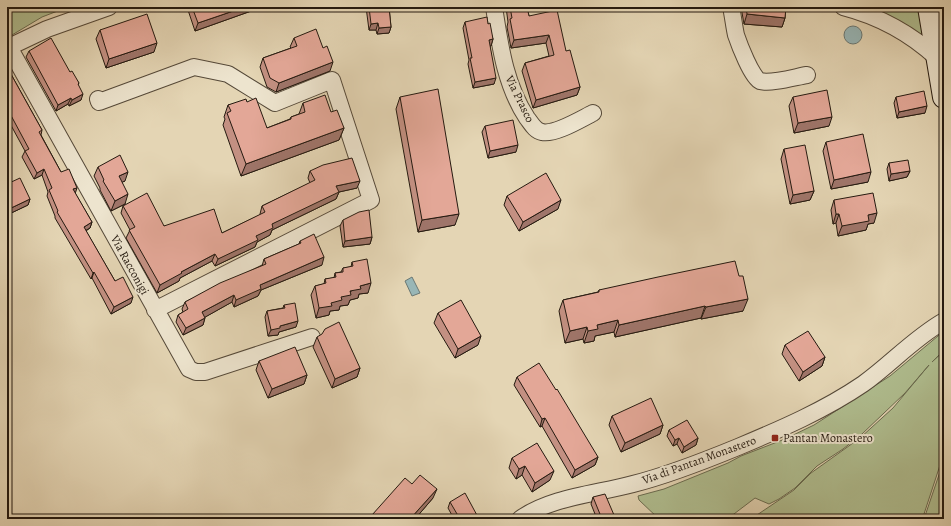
<svg xmlns="http://www.w3.org/2000/svg" width="951" height="526" font-family="Alegreya,serif">
  <style>
    .green { fill: #b0be90; stroke: #6a6c50 }
    .water { fill: #98b6b6; stroke: #6a7874 }
    .lines { fill: none; stroke-linecap: round; stroke-linejoin: round }
    .street-casing { stroke: #554939; stroke-width: 18 }
    .secondary-casing { stroke: #251a10; stroke-width: 24 }
    .street { stroke: #ede4ce; stroke-width: 16 }
    .secondary { stroke: #ede4ce; stroke-width: 22 }
    .wall { fill: #c39082; stroke: #251a10 }
    .shaded-wall { fill: #9f756a; stroke: #251a10 }
    .building { fill: #e3a797; stroke: #251a10 }
    .poi-dot { fill: #8f2418; stroke: #ede4ce; stroke-width: 1.5 }
    .labels { text-anchor: middle; stroke-width: 4; stroke-linejoin: round; paint-order: stroke }
    .street-label { font-size: 12px; fill: #251a10; stroke: #ede4ce }
    .poi-label { font-size: 12px; fill: #251a10; stroke: #ede4ce; text-anchor: start }
  </style>
  <rect width="100%" height="100%" fill="#e4d5b4"/>
  <filter id="stains"><feTurbulence type="fractalNoise" baseFrequency=".005" numOctaves="4"/><feColorMatrix values="0 0 0 0 .2 0 0 0 0 .09 0 0 0 0 .02 0 0 0 .5 -.17"/></filter>
  <radialGradient id="worn" r=".72"><stop offset=".6" stop-color="#630" stop-opacity="0"/><stop offset="1" stop-color="#630" stop-opacity=".3"/></radialGradient>
  <path class="green" d="M7,7H68L42,17L7,38Z
    M862,7H923L927,33L918,36Z
    M944,331V350L932,362L944,351V453L923,517L930,519H751L794,490L811,473L860,438L893,408L929,365L905,393L862,434L843,449L817,466L795,488L779,499L769,504L755,498L730,517V519H659L639,500L638,496L664,489L728,463L741,456L785,439L814,425L890,376Z
    M944,460V519L925,516Z"/>
  <path class="water" d="M844 35a9 9 0 1 1 18 0a9 9 0 1 1-18 0Z
    M412,277L420,293L412,296L405,281Z"/>
  <g class="lines">
    <g class="street-casing">
      <path id="street" d="M494,7C500,45 505,85 527,118C531,123 535,131 542,132C555,135 581,119 593,113
        M731,7C733,16 734,26 736,35C739,44 752,78 760,81C771,84 795,77 807,75
        M843,7C878,16 910,33 937,58
        M9,47L189,369L196,372H205L312,337
        M7,48L47,29L109,7
        M98,99L99,102L194,67L228,74L275,103L332,80L371,200L155,310
        M520,519C551,497 596,494 633,484C669,475 704,461 738,447C781,429 825,410 863,384C891,364 914,338 944,321"/>
    </g>
    <g class="secondary-casing">
      <path id="secondary" d="M929,7L944,97"/>
    </g>
    <use href="#street" class="street"/>
    <use href="#secondary" class="secondary"/>
  </g>
  <path class="wall" d="M187,7H260L254,9V10L195,31Z
    M366,7H389L391,27L389,33L377,34L376,30H369Z
    M506,7H527L529,16L566,51L580,87L577,95L533,108L522,71L525,63L549,56L546,43L511,48L507,27L508,22Z
    M741,7H786L785,18L782,27L744,24Z
    M465,22L488,24L493,39L491,46H490L494,84L473,88L468,64L469,60L463,28Z
    M100,30L154,52L106,68L96,39Z
    M294,38L330,71L276,92L267,87L260,67L263,58L291,48L290,47Z
    M29,51L70,72L79,83L78,85L81,100L69,106L68,104L56,111L26,57Z
    M7,67L42,130L41,135L61,172L75,193L92,222L90,228L86,231L115,281L131,303L111,314L92,278L91,279L55,218V216L47,196L48,192L42,175L34,179L22,157L25,151L7,118Z
    M400,97L455,225L418,232L396,109Z
    M793,97L829,126L794,133L789,106Z
    M896,97L925,113L897,118L894,103Z
    M247,102L267,128L290,119L291,117L299,114L303,103L331,112L344,128L339,140L241,176L223,125L225,119L224,117L228,105Z
    M485,126L516,152L488,158L482,132Z
    M826,142L868,182L831,189L823,151Z
    M784,149L814,191L810,200L790,204L781,159Z
    M889,163L910,171L907,177L889,181L887,169Z
    M98,167L125,181L122,182L125,204L111,211L100,190V188L94,176Z
    M310,171L357,188L339,192L336,199L272,230L270,235L257,242L255,247L215,266L212,261L180,278L179,281L157,293L126,238L130,230L121,213L123,206L164,226L222,233L260,215V214L262,206L310,183L308,178Z
    M7,184L30,199L28,205L7,215Z
    M507,196L558,209L519,231L504,205Z
    M834,200L874,223L868,224L866,230L838,236L836,223L833,224L831,210Z
    M343,220L372,237L370,244L343,247L340,226Z
    M300,241L322,265L261,290L258,296L234,307L232,302L205,317L203,325L183,335L176,322L178,315L183,312L182,309L185,302L262,266L264,259L299,244Z
    M352,262L368,293L359,294L358,298L350,300L348,305L340,306L339,310L330,311L329,315L316,318L311,295L315,286L324,284L325,279L334,278L335,273L341,272L343,268L351,267Z
    M599,290L743,311L701,319V318L615,337L614,332L595,336L594,341L584,343L583,339L565,343L559,311L563,300L598,292Z
    M284,305L296,327L279,332L278,335L268,336L265,317L267,311L283,308Z
    M438,313L478,345L455,358L434,323Z
    M317,337L360,368L357,377L332,388L313,347Z
    M785,345L825,357L822,366L799,381L782,354Z
    M259,361L307,375L304,384L268,398L256,370Z
    M517,377L598,457L595,465L572,478L542,426L540,427L514,385Z
    M612,416L663,425L660,434L621,452L609,425Z
    M669,430L698,438L696,445L682,453L677,444L673,446L667,436Z
    M512,458L550,480L532,492L522,475L516,479L509,468Z
    M412,484L433,498L415,519H370L372,515Z
    M593,497L613,519H597L591,504Z
    M450,502L479,519H454L448,508Z"/>
  <path class="shaded-wall" d="M245,7H260L254,9V10L195,31L198,23Z
    M747,14L785,18L782,27L744,24Z
    M378,23L376,30H369L371,24Z
    M391,27L389,33L377,34L379,28Z
    M549,35L546,43L511,48L514,40Z
    M493,39L491,46H486L489,40Z
    M157,43L154,52L106,68L109,59Z
    M333,62L330,71L276,92L279,83Z
    M496,78L494,84L473,88L475,82Z
    M580,87L577,95L533,108L536,100Z
    M83,94L81,100L69,106L72,100Z
    M71,98L68,104L56,111L58,105Z
    M927,106L925,113L897,118L899,112Z
    M832,117L829,126L794,133L798,123Z
    M344,128L339,140L241,176L246,164Z
    M518,145L516,152L488,158L490,151Z
    M10,159L8,166H7V161Z
    M44,169L42,175L34,179L37,173Z
    M910,171L907,177L889,181L891,174Z
    M128,172L125,181L116,185L119,176Z
    M871,172L868,182L831,189L834,180Z
    M360,181L357,188L339,192L336,199L272,230L270,235L257,242L255,247L215,266L218,259L256,236L272,224L336,186Z
    M77,188L75,194L73,189Z
    M814,191L810,200L790,204L793,195Z
    M128,194L125,204L111,211L115,201Z
    M30,199L28,205L7,215L9,209Z
    M561,200L558,209L519,231L523,222Z
    M877,213L874,223L868,224L866,230L838,236L842,226L868,215Z
    M459,214L455,225L418,232L422,220Z
    M836,214H839L836,223L833,224Z
    M92,222L90,228L81,233L84,227Z
    M372,237L370,244L343,247L345,241Z
    M215,254L212,261L180,278L179,281L157,293L160,285L181,272Z
    M324,257L322,265L261,290L258,296L234,307L236,300L260,285Z
    M94,272L92,278L91,279L93,273Z
    M371,283L368,293L359,294L358,298L350,300L348,305L340,306L339,310L330,311L329,315L316,318L319,308L341,297L360,286Z
    M234,295L232,302L200,320L202,312Z
    M133,297L131,303L111,314L114,307Z
    M748,299L743,311L701,319L706,307Z
    M705,306L701,318L615,337L619,325Z
    M205,318L203,325L183,335L186,328Z
    M618,320L614,332L595,336L594,341L584,343L588,331L597,325Z
    M298,321L296,327L279,332L278,335L268,336L271,330L280,326Z
    M587,327L583,339L565,343L570,331Z
    M481,336L478,345L455,358L458,349Z
    M825,357L822,366L799,381L803,372Z
    M360,368L357,377L332,388L335,379Z
    M307,375L304,384L268,398L272,389Z
    M545,418L542,426L540,427L542,419Z
    M663,425L660,434L621,452L625,443Z
    M679,438L677,444L673,446L675,440Z
    M698,438L696,445L682,453L684,447Z
    M598,457L595,465L572,478L575,470Z
    M525,466L522,475L516,479L519,469Z
    M554,471L550,480L532,492L535,483Z
    M437,489L433,498L415,519H410Z
    M614,515L613,519H604Z"/>
  <path class="building" d="M192,7H245L198,23Z
    M369,7H389L391,27L379,28L378,23L371,24Z
    M510,7H527L529,16L557,10L566,51L570,50L580,87L536,100L525,63L554,55L549,35L514,40L510,19L512,18Z
    M746,7H786L785,18L747,14Z
    M147,14L157,43L109,59L100,30Z
    M487,17L488,24L490,23L493,39L489,40L496,78L475,82L470,58H472L465,22Z
    M316,29L323,48L327,46L333,62L279,83L270,78L263,58L297,46L294,38Z
    M51,38L70,72L72,71L79,83L78,84L83,94L72,100L71,98L58,105L29,51Z
    M7,67L42,130L39,132L61,172L69,169L77,188L73,189L92,222L84,227L115,281L123,277L133,297L114,307L94,272L93,273L57,212L58,211L49,190L52,188L44,169L37,173L25,151L29,149L7,108Z
    M438,89L459,214L422,220L400,97Z
    M827,90L832,117L798,123L793,97Z
    M924,91L927,106L899,112L896,97Z
    M325,95L331,112L337,110L344,128L246,164L227,113L231,111L228,105L246,99L247,102L256,98L267,128L291,119V117L305,112L303,103Z
    M513,120L518,145L490,151L485,126Z
    M863,134L871,172L834,180L826,142Z
    M805,145L814,191L793,195L784,149Z
    M7,153L10,159L7,161Z
    M120,155L128,172L119,176L128,194L115,201L103,181L104,180L98,167Z
    M352,158L360,181L336,186L339,192L272,224L273,228L256,236L258,240L218,259L215,254L181,272L182,273L160,285L129,230L135,227L123,206L147,193L164,226L214,209L222,233L265,212L262,206L315,180L310,171L323,165Z
    M908,160L910,171L891,174L889,163Z
    M546,173L561,200L523,222L507,196Z
    M20,178L30,199L9,209L7,205V184Z
    M873,193L877,213L868,215L869,221L842,226L839,214H836L834,200Z
    M369,210L372,237L345,241L343,220L359,212Z
    M314,234L324,257L260,285L261,289L236,300L234,295L202,312L205,318L186,328L178,315L188,309L185,302L220,283L266,264L264,259L301,243L300,241Z
    M367,259L371,283L360,286L361,289L350,291L351,295L341,297L342,300L331,303L332,306L319,308L315,286L326,283L325,279L336,277L335,273L343,272V268L353,266L352,262Z
    M735,261L739,276H743L748,299L706,307L705,306L619,325L618,320L597,325L598,329L588,331L587,327L570,331L563,300L599,292V290L658,277Z
    M461,300L481,336L458,349L438,313Z
    M295,303L298,321L280,326V328L271,330L267,311L285,308L284,305Z
    M339,322L360,368L335,379L317,337L322,334L325,329Z
    M808,331L825,357L803,372L785,345Z
    M295,347L307,375L272,389L259,361Z
    M539,363L556,390L557,389L598,457L575,470L545,418L542,419L517,377Z
    M651,398L663,425L625,443L612,416Z
    M687,420L698,438L684,447L679,438L675,440L669,430Z
    M537,443L554,471L535,483L525,466L519,469L512,458Z
    M420,475L437,489L410,519H376L372,515L405,478L412,484Z
    M465,493L479,519H460L450,502Z
    M605,494L614,515L604,519H602L593,497Z"/>
  <rect class="poi-dot" x="771" y="434" width="8" height="8" rx="2"/>
  <g class="labels">
    <g class="street-label">
      <text transform="translate(520 99) rotate(64)" y="4">Via Prasco</text>
      <text transform="translate(130 265) rotate(61)" y="4">Via Racconigi</text>
      <text transform="translate(699 460) rotate(-20)" y="4">Via di Pantan Monastero</text>
    </g>
    <g class="poi-label">
      <text x="783" y="442">Pantan Monastero</text>
    </g>
  </g>
  <rect width="951" height="526" fill="none" stroke="#e4d5b4" stroke-width="24"/>
  <rect x="8" y="8" width="935" height="510" fill="none" stroke="#251a10" stroke-width="2"/>
  <rect x="12" y="12" width="927" height="502" fill="none" stroke="#251a10"/>
  <rect width="100%" height="100%" filter="url(#stains)"/>
  <rect width="100%" height="100%" fill="url(#worn)"/>
</svg>
